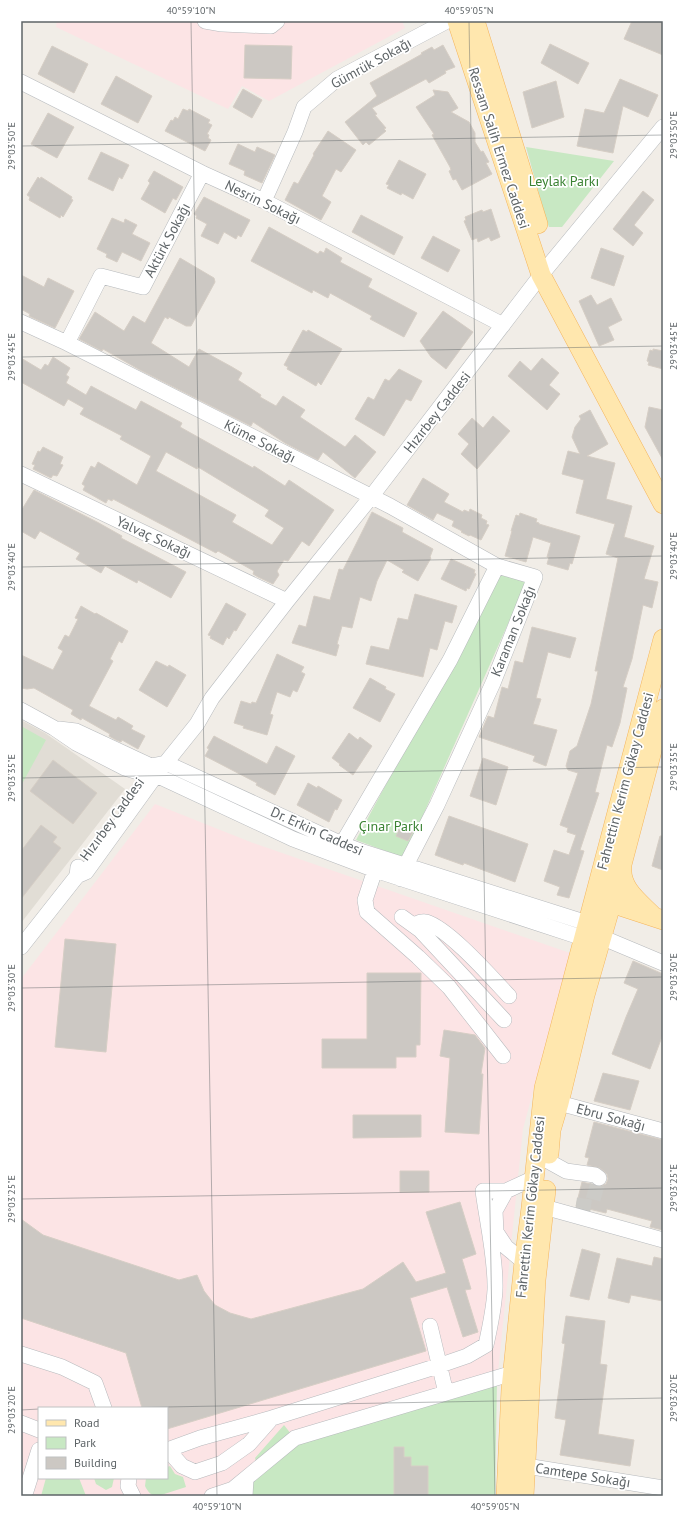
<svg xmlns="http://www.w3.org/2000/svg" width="684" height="1517" font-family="'PT Sans',sans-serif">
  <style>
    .education { fill: #e1ddd5 }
    .medical { fill: #fce4e5; fill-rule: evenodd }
    .green { fill: #c8e8c3 }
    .building { fill: #ccc8c3; stroke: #d6cec5; fill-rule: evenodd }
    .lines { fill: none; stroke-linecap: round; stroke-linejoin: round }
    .minor-tunnel { stroke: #cccbc7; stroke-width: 15; stroke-dasharray: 15 8; stroke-linecap: butt }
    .minor-casing { stroke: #b7babd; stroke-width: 16 }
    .major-casing { stroke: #f5b55c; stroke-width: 20 }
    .minor { stroke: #fff; stroke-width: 15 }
    .major { stroke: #ffe7ae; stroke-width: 19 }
    .ticks { fill: none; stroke: #5e6467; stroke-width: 1; stroke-opacity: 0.45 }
    .labels { text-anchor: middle; stroke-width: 3.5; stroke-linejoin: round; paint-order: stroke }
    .street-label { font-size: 14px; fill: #5e6467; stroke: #fff }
    .park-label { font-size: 14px; fill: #3a8232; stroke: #fff }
    .neatline { fill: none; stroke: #5e6467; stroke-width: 1.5 }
    .ticks-label { font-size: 10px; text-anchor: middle; fill: #5e6467 }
  </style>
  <rect width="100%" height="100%" fill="#f1ede7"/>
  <path class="education" d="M21,720L45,733L125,789L21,923Z"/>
  <path class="medical" d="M57,21H402L405,28L269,101L242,86L228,109L56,27Z
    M155,804L253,843L570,953L523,1129L497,1382L232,1496H21V979ZM39,1408H167V1478H39Z"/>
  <path class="green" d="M526,147L614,161L562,227H549L546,219Z
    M499,575L527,581L404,858L356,840Z
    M21,726L46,740L22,784H21Z
    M497,1382L495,1496H232L295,1443Z
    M284,1425L291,1434L257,1464L255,1458Z
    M170,1466L175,1474L183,1477L186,1487L158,1496C151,1496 148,1492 145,1486L146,1478H167V1467Z
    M46,1478H79L86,1496H41Z
    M94,1478H114L112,1487L106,1490L96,1484Z"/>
  <path class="building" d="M632,21H663V55L624,39Z
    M550,44L589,63L578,84L541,63Z
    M245,45L292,46L291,79L244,78Z
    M443,45L455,67L445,71L446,73L429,83L426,79L372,108L377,114L375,115L386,128L384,129L386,131L369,145L366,142L363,145L345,122L377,96L370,83L422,54L421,53L432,47L434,50Z
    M52,46L88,64L74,93L38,74Z
    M116,76L152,96L138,123L101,104Z
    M620,79L658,95L648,117L623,106L613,153L577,146L585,109L604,113Z
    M556,81L564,117L532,128L523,92Z
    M243,89L262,100L252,118L233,107Z
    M433,90L448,92L458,108L451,112L469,122L475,133V142L481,152L483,151L489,162L486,163L492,174L462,190L456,179L453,180L449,171L451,170L450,167L432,135L434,134L416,107L435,95Z
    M183,109L188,111L189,109L210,120L208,123L212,125L207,134L209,135L208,138L211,140L205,151L165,131L171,120L173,121L175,117L178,119Z
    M48,113L74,127L57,158L31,144Z
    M328,131L356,150L341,172L336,169L322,196L331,202L321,220L285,200L294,182L298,184L314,155L313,154Z
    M238,144L255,152L257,147L275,155L262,183L244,175L245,171L229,164Z
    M101,152L129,165L122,179L119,177L113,191L88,179Z
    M399,160L426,174L413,199L402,193L401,195L387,188L389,185L386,184Z
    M154,171L183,187L176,200L173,198L165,213L141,199L150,183L148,181Z
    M38,177L40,179L41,177L72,197L71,199L73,200L63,217L61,215L60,218L29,200L30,197L27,195Z
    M643,191L654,200L634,225L643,233L633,246L613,229Z
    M204,197L250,220L241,237L238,235L236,239L224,232L218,244L201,236L207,224L196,218L197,216L194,214Z
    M491,209L500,237L491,241L489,237L478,242L477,238L472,240L464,221L466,220L465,217L482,210L483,212Z
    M361,215L403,237L394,255L352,232Z
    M112,218L124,223L125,219L137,225L132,234L150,243L141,261L122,252L117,262L106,257L107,254L97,249Z
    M269,227L318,254L320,251L324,253L326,248L342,258L340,262L372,279L368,287L417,313L404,337L370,319L372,316L330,293L328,298L313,290L312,293L251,261Z
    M433,236L460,250L448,272L421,258Z
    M601,248L624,256L614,286L591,278Z
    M180,258L214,278L215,282L191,326H186L169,317L168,319L165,317L151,343L189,367L199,349L232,367L242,373L238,380L261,395L260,397L276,406L283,396L305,410L300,417L345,447L355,435L376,452L355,478L323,452L318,460L285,443L253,422L251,426L140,370L103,349L102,351L79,339L95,312L124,331L133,316L145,323Z
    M21,275L44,287L48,278L74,291L55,328L29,316L30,314L21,309Z
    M591,295L597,305L611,298L622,320L608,327L614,340L599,346L579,301Z
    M443,311L473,332L446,369L431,357L420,341Z
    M303,330L307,332L308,330L342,349L321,385L318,382L316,386L287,369L288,367L284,365Z
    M653,349L663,351V369L648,365L649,362L647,361L650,350L653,351Z
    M53,357L70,368L66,375L69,377L66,383L86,395L91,386L136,410L141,401L182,423L180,427L253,468L254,466L285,486L289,480L334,510L309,546L302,541L288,561L284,560L277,571L279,575L273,584L258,577L253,574L254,571L218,551L216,553L113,499L112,501L108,499L106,503L83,490L85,486L82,484L91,466L95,468L98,462L137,485L151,456L120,439L122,436L80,414L84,408L68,399L64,406L21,382V358L41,370L45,364L48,366ZM166,452L197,469L198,467L269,510L265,516L284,528L272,545L232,522L236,515L156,471Z
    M542,358L559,373L549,385L560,394L547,410L508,376L520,361L531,371Z
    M399,369L422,381L411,401L406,399L384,436L355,419L368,397L374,400L385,379L389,381Z
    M649,407L663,410V460L645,427Z
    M590,410L608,444L587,456L615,463L606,499L632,506L624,537L654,546L644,579L658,582L652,608L643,605L632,659L623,687L627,688L620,723L612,747L607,745L595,792L599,793L580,850L584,851L569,898L557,895L560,887L544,881L554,850L569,855L576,835L567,832L568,828L560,825L578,773L568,770L566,766L570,751L577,746L591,704L598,671H595L618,558L606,554L615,524L576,513L584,480L562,474L568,451L580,454L572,437L575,427L581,419L579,416Z
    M493,416L510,431L477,469L461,454L469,444L458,434L472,418L483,428Z
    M43,447L63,457L60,464L63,465L57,476L53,475L51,478L33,469L35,465L32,464L38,451L40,452Z
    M423,478L449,494L444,502L463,512L464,510L469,512L470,509L482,515L481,518L487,521L486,524L489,525L481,540L470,535L469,536L461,532L462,531L452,526L454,521L437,513L433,520L407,505Z
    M34,490L97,522L122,536L121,538L186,572L171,598L138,580L137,583L105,566L101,573L76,559L80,553L40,531L35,539L21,531V511Z
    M372,512L403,528L402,532L433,549L430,557L431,558L418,581L402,572L404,570L387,560L377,581L371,601L360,597L352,628L342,626L337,644L339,645L336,656L292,643L299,625L306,627L314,596L330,600L339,569L343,570Z
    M520,513L537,519L536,522L539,523V524L580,536L572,564L570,563L568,570L547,564L549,557H547L551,543L533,537L526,562L505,556L512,531H511L516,515L519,516Z
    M451,559L475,570L474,573L476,574L469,589L467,588L466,591L441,579Z
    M415,594L457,606L452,623L445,621L437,650L430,648L423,677L366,664L371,646L389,650L398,618L408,620Z
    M226,603L246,614L236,631L234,630L229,639L227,637L223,645L210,638L211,636L208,635Z
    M81,606L95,614L96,613L128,631L122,643L119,641L110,659L113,661L89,706L116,720L118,717L133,726L131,729L145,736L138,749L122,740L121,742L116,740L109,736L110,734L82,718L81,720L71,714L73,710L34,688L27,689L21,688V655L53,670L63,651L58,648L65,635L69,637L78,619L75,618Z
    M532,627L576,638L570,658L548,652L536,698L541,699L533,724L557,730L546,766L533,761L535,756L479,737L488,716L494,718L502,687L508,689L515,661L523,663Z
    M277,654L304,667L301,672L305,674L297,692L293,690L290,697L277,692L270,714L273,715L267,735L243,728L244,726L234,723L241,701L251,704L252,702L256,703Z
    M156,661L168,667L169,665L186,675L167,707L139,690Z
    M370,678L386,687L385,689L395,694L380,722L353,708Z
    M349,733L358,740L360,737L372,746L353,775L339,765L340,764L332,758Z
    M214,736L267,764L276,746L295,756L275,795L256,785L257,783L205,756L209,749L207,748Z
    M483,758L508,767L496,805L470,796Z
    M53,760L97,793L73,824L30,791Z
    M308,783L317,788L318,786L342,800L337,810L335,809L329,822L297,805Z
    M449,816L528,844L515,882L464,863L463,865L435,855Z
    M402,823L415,828L408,841L396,836Z
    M41,825L57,837L53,842L61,848L21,899V851Z
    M660,836H663V870L652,866Z
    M65,939L116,944L106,1052L55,1047Z
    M633,961L663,974V1034L650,1069L612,1054L626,1017L638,989L624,983Z
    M367,973H421L420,1045H416V1057H396V1068H322V1039H367Z
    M444,1030L475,1035L485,1048L481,1074H483L479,1134L445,1132L450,1058L440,1056Z
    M603,1073L639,1081L630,1110L594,1101Z
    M353,1115H421V1137L353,1138Z
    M594,1122L663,1140V1230L650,1227L652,1221L607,1209L606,1213L576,1206L582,1182L591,1184L598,1187L606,1184L608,1179L607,1174L600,1168L587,1165L589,1158L585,1157Z
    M400,1171H429V1192H400Z
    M460,1202L476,1254L462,1259L471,1289L465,1290L478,1332L463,1337L447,1287L410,1298L426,1351L167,1429V1408H142L126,1353L21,1318V1219L43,1235L179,1280L197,1275L204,1291L215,1305L230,1313L251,1319L363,1289L403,1262L416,1282L446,1273L426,1212Z
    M582,1249L600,1254L589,1300L570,1296Z
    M654,1257L663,1259V1301L631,1295L629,1303L608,1298L617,1258L652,1266Z
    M566,1316L605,1321L600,1364L607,1365L598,1434L634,1440L630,1466L560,1455L566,1420L555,1418L565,1344L562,1343Z
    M394,1447H404V1457H411V1466H428V1496H394Z"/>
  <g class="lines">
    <path class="minor-tunnel" d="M576,1205L591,1207L599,1178"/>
    <g class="minor-casing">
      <path id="minor" d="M205,21L222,24L271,26L277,21
        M21,82L202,173L264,201L503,325
        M264,201L295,132L304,107L337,79L447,21
        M21,322L67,343L390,506L497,566L535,577L493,683L437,805L406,865L401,879
        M67,343L101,276L143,287L202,173
        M21,474L287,601
        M21,710L54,728L76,743L125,768L145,774L156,775L293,839L375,870L583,938
        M59,729L76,731L151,766L166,763L342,844L363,852L587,923L595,925L597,928
        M342,844L450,660L497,566
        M378,861L365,900L367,912L418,957L449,987L503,1056
        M77,876L86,872L156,775L197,724L212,698L287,601L371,497L541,275L663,127
        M402,917L420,930L504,1020
        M414,925C418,923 421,921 426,922C449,929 491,977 509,996
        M601,937L663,963
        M21,947L77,876L78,867
        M559,1103L663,1131
        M548,1161L566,1171L595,1175L599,1178
        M544,1207L663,1240
        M524,1262L506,1247L496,1232L495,1211L506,1191L534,1178
        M430,1326L446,1393
        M21,1354L62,1367L95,1383L104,1408
        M21,1423L39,1430
        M167,1450L200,1438L272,1418L438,1366L467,1356L486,1345C490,1327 494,1308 495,1290C496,1260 487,1221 483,1191H506
        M168,1450L182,1466L195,1472L222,1463L249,1444L272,1418
        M526,1466L663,1488
        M129,1478L128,1486L133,1496
        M21,1491H26L39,1450
        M212,1496L233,1489L295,1438L513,1373
        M245,1496L246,1479"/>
    </g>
    <g class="major-casing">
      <path id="major" d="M457,21L541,275L663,504
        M475,21L538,224
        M622,867C620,888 638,901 652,915
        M602,910L611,903L663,920
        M549,1154L551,1130L559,1103L585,995L615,891L663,709
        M506,1496L511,1389L524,1262L531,1208L544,1088L663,639
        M524,1496L536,1280L546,1190"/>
    </g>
    <use href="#minor" class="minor"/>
    <use href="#major" class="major"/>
  </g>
  <path class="ticks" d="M191,21L217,1496M469,21L495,1496M21,146L663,135M21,357L663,346M21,567L663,556M21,778L663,767M21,988L663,977M21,1199L663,1188M109,1408L663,1398M21,1410L39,1409"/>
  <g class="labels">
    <g class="street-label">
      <text transform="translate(371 63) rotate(-29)" y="5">Gümrük Sokağı</text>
      <text transform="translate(499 148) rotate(72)" y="5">Ressam Salih Ermez Caddesi</text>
      <text transform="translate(263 202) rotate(26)" y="5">Nesrin Sokağı</text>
      <text transform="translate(167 240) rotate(-62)" y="5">Aktürk Sokağı</text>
      <text transform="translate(437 412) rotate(-52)" y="5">Hızırbey Caddesi</text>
      <text transform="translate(260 441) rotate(27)" y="5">Küme Sokağı</text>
      <text transform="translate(154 537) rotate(25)" y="5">Yalvaç Sokağı</text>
      <text transform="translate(513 631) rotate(-68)" y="5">Karaman Sokağı</text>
      <text transform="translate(625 781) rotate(-75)" y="5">Fahrettin Kerim Gökay Caddesi</text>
      <text transform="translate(112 819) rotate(-54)" y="5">Hızırbey Caddesi</text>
      <text transform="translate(317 831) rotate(24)" y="5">Dr. Erkin Caddesi</text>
      <text transform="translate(611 1117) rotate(15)" y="5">Ebru Sokağı</text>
      <text transform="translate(530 1207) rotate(-84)" y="5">Fahrettin Kerim Gökay Caddesi</text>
      <text transform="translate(583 1475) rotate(9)" y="5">Camtepe Sokağı</text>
    </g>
    <g class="park-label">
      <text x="564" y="186">Leylak Parkı</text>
      <text x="391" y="831">Çınar Parkı</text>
    </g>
  </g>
  <rect width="684" height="1517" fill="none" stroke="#ffffff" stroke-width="44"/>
  <rect x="38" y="1407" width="130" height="72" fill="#ffffff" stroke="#bfc1c2"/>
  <rect x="46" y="1420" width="20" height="6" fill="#ffe7ae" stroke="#bfc1c2"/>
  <text x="74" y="1427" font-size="12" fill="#5e6467">Road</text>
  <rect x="46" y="1437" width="20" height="12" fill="#c8e8c3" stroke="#bfc1c2"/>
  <text x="74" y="1447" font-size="12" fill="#5e6467">Park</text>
  <rect x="46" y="1457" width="20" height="12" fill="#ccc8c3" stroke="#bfc1c2"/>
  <text x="74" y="1467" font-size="12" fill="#5e6467">Building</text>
  <rect x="22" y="22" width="640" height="1473" class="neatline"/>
  <g class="ticks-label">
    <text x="191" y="14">40°59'10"N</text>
    <text x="469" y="14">40°59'05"N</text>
    <text transform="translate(673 135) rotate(-90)" y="4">29°03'50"E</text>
    <text transform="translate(11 146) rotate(-90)" y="4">29°03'50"E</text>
    <text transform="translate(673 346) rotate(-90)" y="4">29°03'45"E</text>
    <text transform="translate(11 357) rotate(-90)" y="4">29°03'45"E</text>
    <text transform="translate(673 556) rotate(-90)" y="4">29°03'40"E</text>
    <text transform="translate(11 567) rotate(-90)" y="4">29°03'40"E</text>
    <text transform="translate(673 767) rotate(-90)" y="4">29°03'35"E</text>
    <text transform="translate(11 778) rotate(-90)" y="4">29°03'35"E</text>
    <text transform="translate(673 977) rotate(-90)" y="4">29°03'30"E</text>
    <text transform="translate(11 988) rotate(-90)" y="4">29°03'30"E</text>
    <text transform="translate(673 1188) rotate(-90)" y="4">29°03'25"E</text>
    <text transform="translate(11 1199) rotate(-90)" y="4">29°03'25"E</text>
    <text transform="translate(673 1398) rotate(-90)" y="4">29°03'20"E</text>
    <text transform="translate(11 1410) rotate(-90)" y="4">29°03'20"E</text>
    <text x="217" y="1510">40°59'10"N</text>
    <text x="495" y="1510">40°59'05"N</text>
  </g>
</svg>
